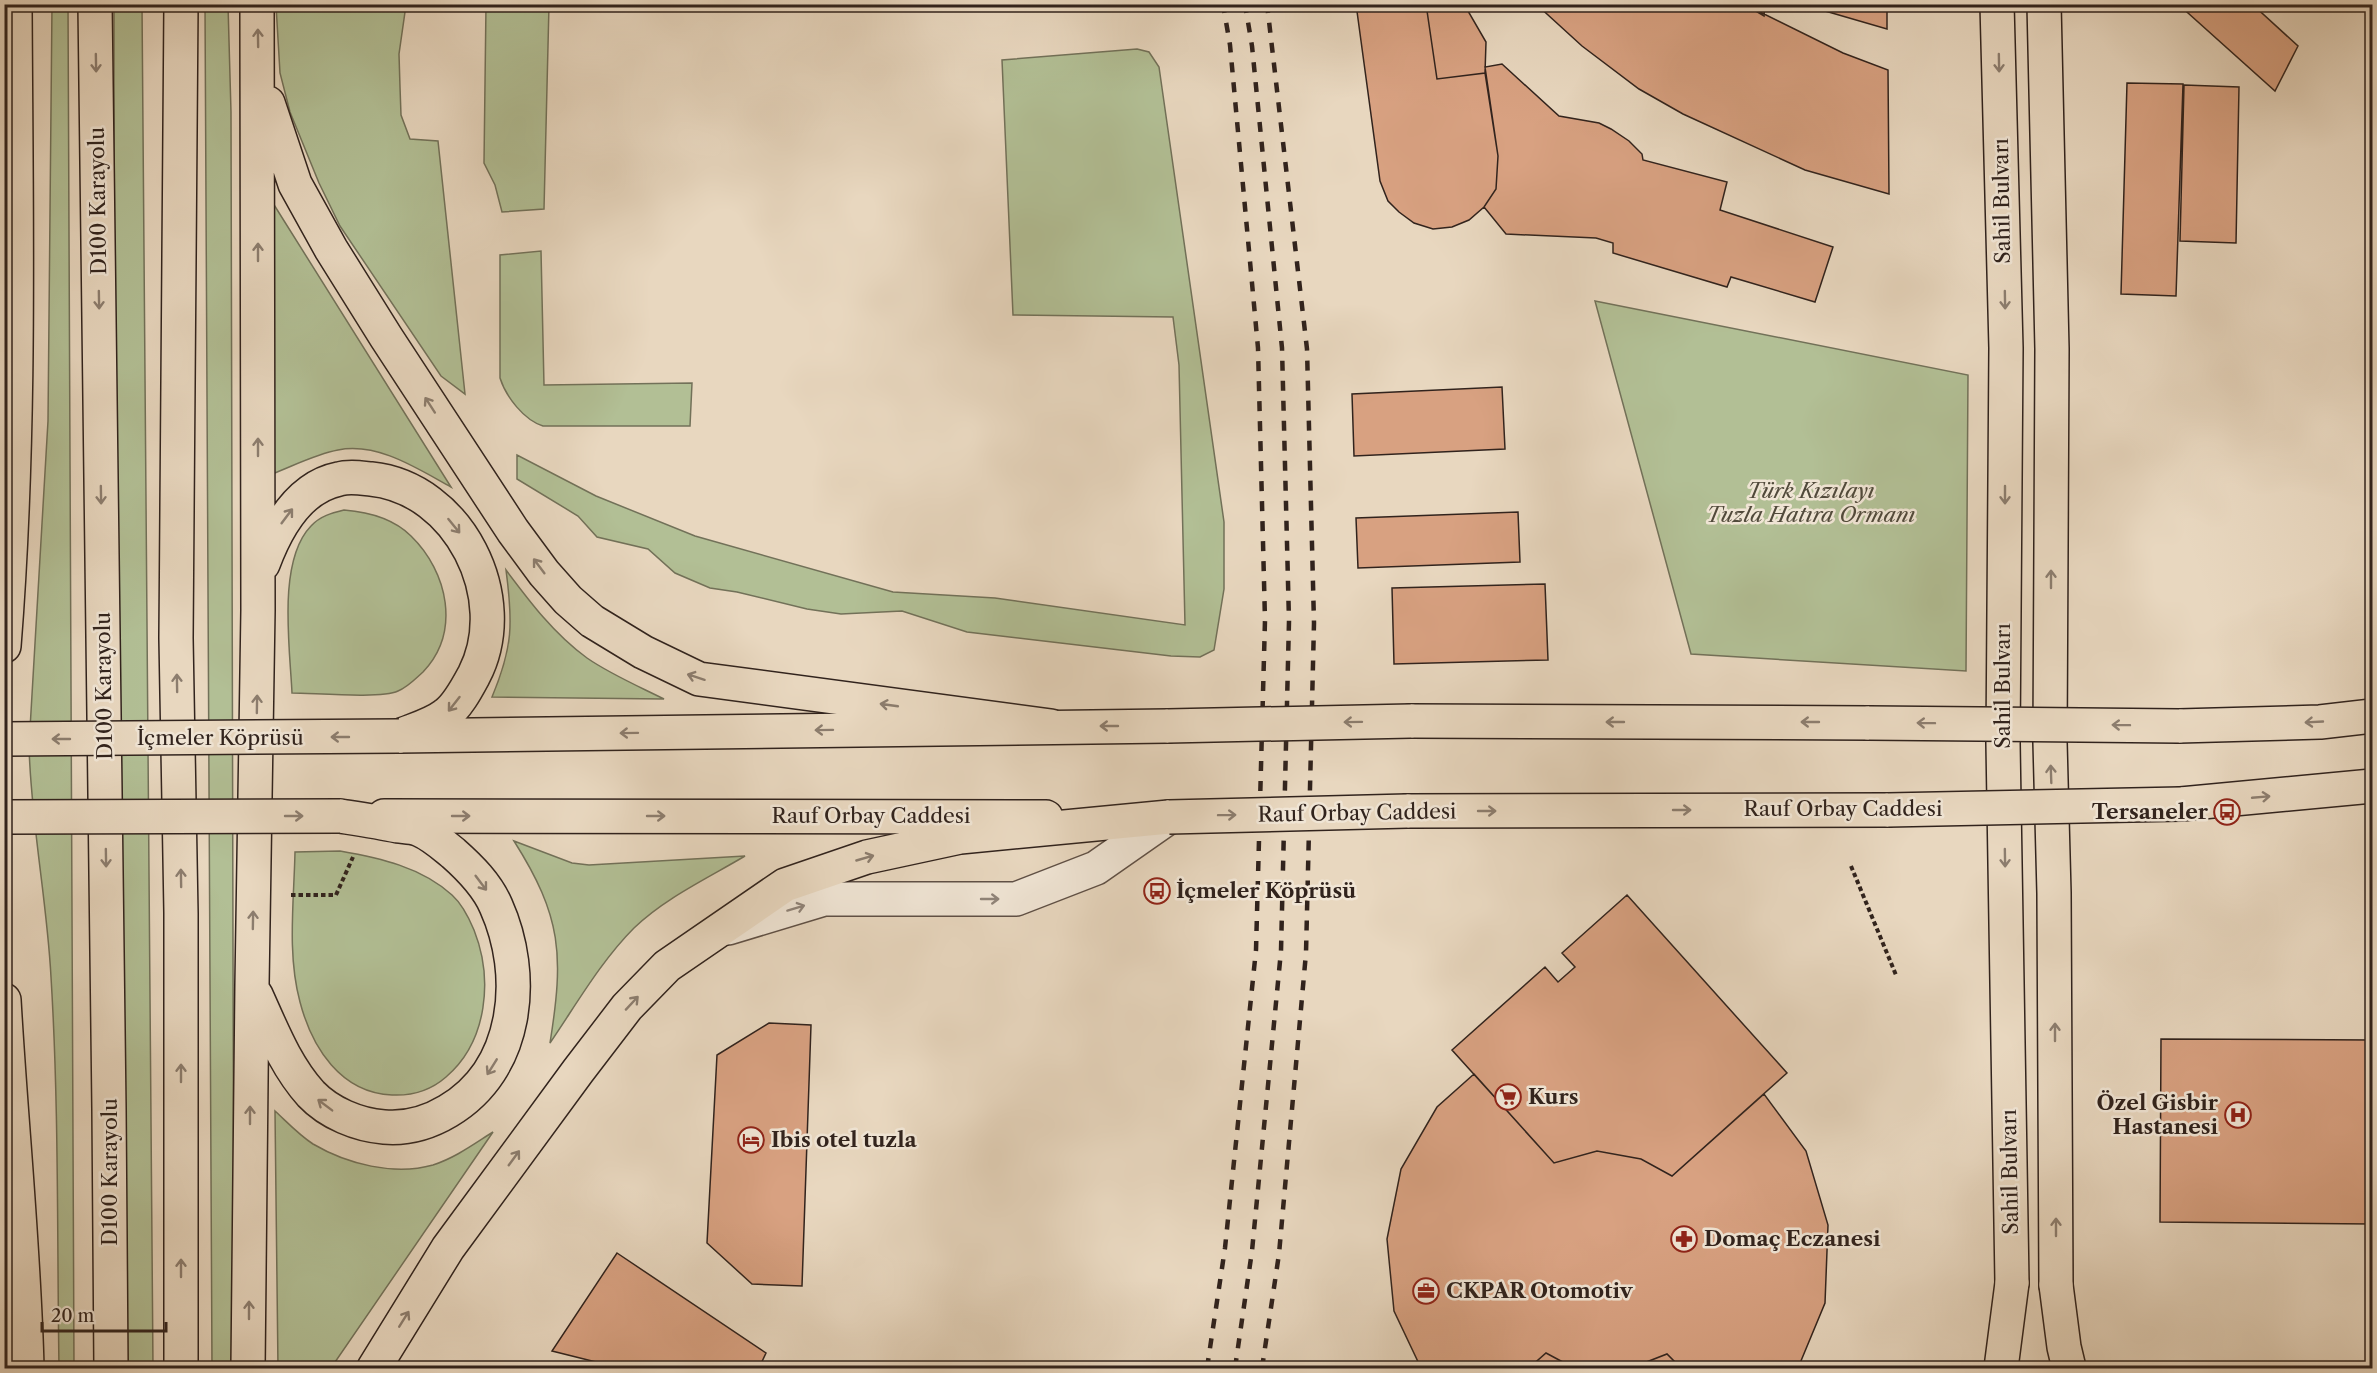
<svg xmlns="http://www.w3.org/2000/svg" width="2377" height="1373" font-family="'Libre Caslon Text',serif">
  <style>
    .green { fill: #b2bf95; stroke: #727159; stroke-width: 1.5 }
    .building { fill: #d8a181; stroke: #31231d; stroke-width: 1.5 }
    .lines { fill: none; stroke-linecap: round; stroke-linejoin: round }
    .minor-casing { stroke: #5f5046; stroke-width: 36 }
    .major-casing { stroke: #31231d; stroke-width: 36 }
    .highway-casing { stroke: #31231d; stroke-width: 36 }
    .path { stroke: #31231d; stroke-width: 4; stroke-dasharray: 4.5 3; stroke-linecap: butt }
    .minor { stroke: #f0e5d5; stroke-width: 33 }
    .major { stroke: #e8d7bf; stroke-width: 33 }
    .highway { stroke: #e8d7bf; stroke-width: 33 }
    .rail { stroke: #31231d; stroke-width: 4.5; stroke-dasharray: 10 10; stroke-linecap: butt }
    .major-bridge-casing { stroke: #31231d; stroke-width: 36; stroke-linecap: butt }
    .major-bridge { stroke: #e8d7bf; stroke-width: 33 }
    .oneway { stroke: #8c7d6e }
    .oneway2 { stroke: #908479 }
    .labels { text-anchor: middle; stroke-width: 5; stroke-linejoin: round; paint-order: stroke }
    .street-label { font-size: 21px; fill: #31231d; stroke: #f0e5d5 }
    .park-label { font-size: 21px; font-style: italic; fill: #514a3b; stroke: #f0e5d5 }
    .poi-label { font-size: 21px; font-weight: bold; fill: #31231d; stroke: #f0e5d5; text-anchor: start }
  </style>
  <rect width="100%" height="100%" fill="#e8d7bf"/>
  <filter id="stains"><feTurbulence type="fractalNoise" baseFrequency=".00333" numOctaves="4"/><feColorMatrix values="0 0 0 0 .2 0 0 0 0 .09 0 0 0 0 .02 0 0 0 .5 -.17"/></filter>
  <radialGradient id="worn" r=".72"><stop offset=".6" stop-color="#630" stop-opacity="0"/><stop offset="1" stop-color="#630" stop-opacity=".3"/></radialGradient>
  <path class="green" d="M68,4L74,1368H59C57,1238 59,1107 51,977C47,900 31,824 29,746L48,421L52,5Z
    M114,5H142L153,1368H120L114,543Z
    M205,5H228L231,112L234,1368H212Z
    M276,5H406L399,54L400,87L401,115L410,139L438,141L465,394L441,376L340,226L319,183L290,112L280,73Z
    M486,5H549L544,209L502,212L495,185L484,163Z
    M1137,49L1149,52L1159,67L1224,522V589L1214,650L1200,657L1171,656L967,632L902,611L841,614L807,609L737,592L710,588L675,573L648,549L597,537L578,516L517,479V455L596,496L695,536L893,592L995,598L1185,625L1179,365L1173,317L1013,315L1002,60Z
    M271,200L451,487C418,469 378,442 338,450C316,454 293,466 272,474Z
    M541,251L544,385L692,383L690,426H543C524,420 506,397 500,378V255Z
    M1595,301L1968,375L1966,671L1691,654Z
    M344,510C369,512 393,518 411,536C448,572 461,632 423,672C415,679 408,687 398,691C381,699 314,693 292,693C290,648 277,561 311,526C320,516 332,513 344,510Z
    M506,570C530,602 554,634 587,658C610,674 638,686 664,699L492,697C513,647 513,623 506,570Z
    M514,841L572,863L589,865L745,856C708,878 665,898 634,928C601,961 576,1005 550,1043C564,955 562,917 514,841Z
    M340,851C380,858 421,867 452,895C462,904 469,918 474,930C493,978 488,1041 446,1077C430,1091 413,1096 392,1095C341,1093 312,1048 300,1002C287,954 294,901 295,852Z
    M275,1111C287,1122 299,1135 313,1144C347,1164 394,1176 433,1165C455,1158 474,1144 493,1132L331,1368H278Z"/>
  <path class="building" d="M1356,4H1426L1437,79L1485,73L1498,156L1496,189L1484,207L1469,220L1452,227L1433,229L1414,223L1399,212L1388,201L1380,181Z
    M1426,4H1464L1486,42L1485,73L1437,79Z
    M1536,4H1744L1843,53L1888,70L1889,194L1805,170L1683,114L1639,89L1582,46Z
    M1744,4H1765L1764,16Z
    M1801,4H1887V29Z
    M2178,4H2252L2298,46L2275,91Z
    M1502,64L1559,116L1599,123L1611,129L1629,141L1642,154L1643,160L1727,182L1720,210L1833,247L1815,302L1731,277L1727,287L1613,253V243L1596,238L1506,234L1484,207L1496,189L1498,156L1485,67Z
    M2127,83L2183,84L2176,296L2121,294Z
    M2184,85L2239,87L2236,243L2180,241Z
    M1502,387L1505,449L1354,456L1352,394Z
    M1518,512L1520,562L1358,568L1356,518Z
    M1545,584L1548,660L1394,664L1392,588Z
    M1627,895L1787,1073L1672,1176L1641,1159L1597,1151L1554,1163L1452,1050L1545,967L1558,982L1575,967L1562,953Z
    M769,1023L811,1025L802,1286L752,1284L707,1243L717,1055Z
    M2161,1039L2372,1040V1224L2160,1222Z
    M1474,1074L1554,1163L1597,1151L1641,1159L1672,1176L1764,1094L1806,1151L1828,1225L1825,1303L1798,1368H1681L1667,1354L1631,1368H1574L1546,1353L1529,1368H1421L1394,1311L1387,1239L1401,1169L1437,1107Z
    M617,1253L766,1353L759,1368H620L552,1351Z
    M1546,1353L1574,1368H1529Z
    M1667,1354L1681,1368H1631Z"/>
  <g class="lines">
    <g class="minor-casing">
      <path id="minor" d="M728,928L824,899H1016L1096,868L1169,817"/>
    </g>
    <g class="major-casing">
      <path id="major" d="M1997,4L2006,348L2003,743L2012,1283
        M2044,4L2052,349L2050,742L2054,893L2056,1285
        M1411,721L1869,723
        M2179,726L2320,722L2372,716
        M399,736L1168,726
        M2181,804L2372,786
        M1407,811L1888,810
        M384,816L1046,817"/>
    </g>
    <g class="highway-casing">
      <path id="highway" d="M95,4L109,1109L111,1368
        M268,103L295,184L331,249L386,337L513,531L544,573L568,600L592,621L643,652L699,679L1051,726
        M263,564C276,529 299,487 339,479C349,476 361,478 371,479C459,488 514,598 474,675C467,688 457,707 445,715C432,725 413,730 399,736
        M4,646C21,433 16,218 15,4
        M256,995C272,1030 285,1065 311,1094C329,1113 358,1125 384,1127C407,1129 428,1123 448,1111C519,1069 527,975 496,906C487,885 470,868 453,853C443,845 432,835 420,830C414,827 405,827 398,826C379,822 359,819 340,816
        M4,1000C11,1123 24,1245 27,1368
        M2056,1285L2064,1347L2069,1368
        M181,1368V913L176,638L181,4
        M248,1368L252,985L258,610L257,4
        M374,1368L448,1248L578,1071L627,1007L667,966L785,885L867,857L960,837L1169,817
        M2001,1368L2012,1283"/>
    </g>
    <path class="path" d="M1851,866L1896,975
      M291,895H336L353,857"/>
    <use href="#minor" class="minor"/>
    <use href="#major" class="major"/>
    <use href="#highway" class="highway"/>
    <path class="rail" d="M1207,1368L1225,1248L1256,950L1265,620L1258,348L1230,45L1223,4
      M1235,1368L1252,1251L1281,951L1289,621L1282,348L1252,46L1245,4
      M1262,1368L1279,1254L1306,953L1314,623L1307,349L1267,4"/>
    <g class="major-bridge-casing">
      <path id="major-bridge" d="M1869,723L2179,726
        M1168,726L1411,721
        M4,739L399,736
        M1888,810L2181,804
        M4,817L340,816
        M1169,817L1407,811"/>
    </g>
    <use href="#major-bridge" class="major-bridge"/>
  </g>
  <defs><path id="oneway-shaft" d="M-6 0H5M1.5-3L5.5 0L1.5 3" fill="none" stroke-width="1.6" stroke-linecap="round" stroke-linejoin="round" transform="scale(1.5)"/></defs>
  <g class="oneway">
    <use href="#oneway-shaft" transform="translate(258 38) rotate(-91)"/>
    <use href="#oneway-shaft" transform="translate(96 63) rotate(89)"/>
    <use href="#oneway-shaft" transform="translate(1999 63) rotate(89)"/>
    <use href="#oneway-shaft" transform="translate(258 252) rotate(-90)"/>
    <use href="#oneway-shaft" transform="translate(99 300) rotate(89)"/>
    <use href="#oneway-shaft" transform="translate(2005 300) rotate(89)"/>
    <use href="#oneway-shaft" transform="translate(430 405) rotate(-123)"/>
    <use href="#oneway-shaft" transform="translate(258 447) rotate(-90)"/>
    <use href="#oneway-shaft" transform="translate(101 495) rotate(89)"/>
    <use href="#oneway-shaft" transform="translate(2005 495) rotate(90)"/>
    <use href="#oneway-shaft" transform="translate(287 516) rotate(-53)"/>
    <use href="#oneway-shaft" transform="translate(454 526) rotate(51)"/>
    <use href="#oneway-shaft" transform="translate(539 566) rotate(-127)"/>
    <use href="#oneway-shaft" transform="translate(2051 579) rotate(-90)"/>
    <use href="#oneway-shaft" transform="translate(696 677) rotate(-162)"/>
    <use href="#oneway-shaft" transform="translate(177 683) rotate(-91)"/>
    <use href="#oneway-shaft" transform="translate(257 704) rotate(-89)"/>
    <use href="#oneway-shaft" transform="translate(454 704) rotate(128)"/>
    <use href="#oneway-shaft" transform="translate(889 705) rotate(-172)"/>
    <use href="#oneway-shaft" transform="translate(1353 722) rotate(179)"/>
    <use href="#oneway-shaft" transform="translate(1615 722) rotate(-180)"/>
    <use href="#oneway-shaft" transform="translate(1810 722) rotate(-180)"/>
    <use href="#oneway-shaft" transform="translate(2314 722) rotate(177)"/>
    <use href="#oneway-shaft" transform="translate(1926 723) rotate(-179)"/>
    <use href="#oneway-shaft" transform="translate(2121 725) rotate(-179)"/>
    <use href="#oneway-shaft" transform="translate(1109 726) rotate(180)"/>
    <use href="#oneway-shaft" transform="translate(824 730) rotate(179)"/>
    <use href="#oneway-shaft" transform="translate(629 733) rotate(179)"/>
    <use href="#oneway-shaft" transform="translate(340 737) rotate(180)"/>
    <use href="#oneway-shaft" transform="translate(61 739) rotate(180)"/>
    <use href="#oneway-shaft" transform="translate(2051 774) rotate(-92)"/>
    <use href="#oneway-shaft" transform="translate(2261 797) rotate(-5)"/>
    <use href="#oneway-shaft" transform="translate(1682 810)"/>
    <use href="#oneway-shaft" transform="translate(1487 811)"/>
    <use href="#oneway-shaft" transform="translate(1227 815) rotate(-1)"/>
    <use href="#oneway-shaft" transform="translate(294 816)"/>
    <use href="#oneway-shaft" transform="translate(461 816)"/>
    <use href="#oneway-shaft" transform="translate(656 816)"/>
    <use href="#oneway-shaft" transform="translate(106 858) rotate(89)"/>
    <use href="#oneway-shaft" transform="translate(865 858) rotate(-16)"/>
    <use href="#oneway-shaft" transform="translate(2005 858) rotate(89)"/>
    <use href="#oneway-shaft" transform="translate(181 878) rotate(-91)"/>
    <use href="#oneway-shaft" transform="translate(481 883) rotate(53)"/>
    <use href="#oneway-shaft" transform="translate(253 920) rotate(-89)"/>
    <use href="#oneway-shaft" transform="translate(632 1003) rotate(-47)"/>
    <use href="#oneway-shaft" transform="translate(2055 1032) rotate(-90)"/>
    <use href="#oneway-shaft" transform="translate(492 1067) rotate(122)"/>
    <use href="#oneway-shaft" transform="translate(181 1073) rotate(-90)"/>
    <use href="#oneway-shaft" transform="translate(325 1105) rotate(-143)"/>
    <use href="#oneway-shaft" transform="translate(250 1115) rotate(-90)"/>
    <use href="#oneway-shaft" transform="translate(514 1158) rotate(-54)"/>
    <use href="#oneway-shaft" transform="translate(2056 1227) rotate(-90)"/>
    <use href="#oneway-shaft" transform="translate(181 1268) rotate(-90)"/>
    <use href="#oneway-shaft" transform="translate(249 1310) rotate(-90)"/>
    <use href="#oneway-shaft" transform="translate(404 1319) rotate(-58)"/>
  </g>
  <g class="oneway2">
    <use href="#oneway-shaft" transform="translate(990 899)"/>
    <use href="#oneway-shaft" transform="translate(796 908) rotate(-17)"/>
  </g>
  <defs>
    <g id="bus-ring" transform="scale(1.35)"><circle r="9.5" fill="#f0e5d5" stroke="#8f2418" stroke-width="1.5"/><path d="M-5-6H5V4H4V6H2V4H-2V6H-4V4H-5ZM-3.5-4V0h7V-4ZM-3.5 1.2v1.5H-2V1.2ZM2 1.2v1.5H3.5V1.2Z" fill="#8f2418"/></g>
    <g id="supermarket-ring" transform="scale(1.35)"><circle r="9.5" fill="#f0e5d5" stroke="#8f2418" stroke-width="1.5"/><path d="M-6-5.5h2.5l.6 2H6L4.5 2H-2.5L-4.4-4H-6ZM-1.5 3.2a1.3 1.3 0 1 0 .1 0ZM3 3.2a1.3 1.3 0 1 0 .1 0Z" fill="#8f2418"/></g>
    <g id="hospital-ring" transform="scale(1.35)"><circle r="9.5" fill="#f0e5d5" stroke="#8f2418" stroke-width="1.5"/><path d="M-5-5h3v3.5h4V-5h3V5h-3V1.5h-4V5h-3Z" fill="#8f2418"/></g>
    <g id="hotel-ring" transform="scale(1.35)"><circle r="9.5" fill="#f0e5d5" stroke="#8f2418" stroke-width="1.5"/><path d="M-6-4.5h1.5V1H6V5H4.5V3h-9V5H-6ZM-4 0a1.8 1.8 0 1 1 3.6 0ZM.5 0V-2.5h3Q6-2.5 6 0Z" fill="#8f2418"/></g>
    <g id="pharmacy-ring" transform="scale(1.35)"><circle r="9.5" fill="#f0e5d5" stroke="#8f2418" stroke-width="1.5"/><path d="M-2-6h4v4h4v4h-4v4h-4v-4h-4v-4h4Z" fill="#8f2418"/></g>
    <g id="office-ring" transform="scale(1.35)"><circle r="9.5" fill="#f0e5d5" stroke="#8f2418" stroke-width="1.5"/><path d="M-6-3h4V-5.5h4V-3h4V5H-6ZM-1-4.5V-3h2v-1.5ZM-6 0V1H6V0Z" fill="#8f2418"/></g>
  </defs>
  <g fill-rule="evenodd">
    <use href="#bus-ring" x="2227" y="812"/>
    <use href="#bus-ring" x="1157" y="891"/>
    <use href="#supermarket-ring" x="1508" y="1097"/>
    <use href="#hospital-ring" x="2238" y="1115"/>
    <use href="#hotel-ring" x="751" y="1140"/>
    <use href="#pharmacy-ring" x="1684" y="1239"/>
    <use href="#office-ring" x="1426" y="1291"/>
  </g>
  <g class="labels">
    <g class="street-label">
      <text transform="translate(98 201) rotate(-91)" y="7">D100 Karayolu</text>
      <text transform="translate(2002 201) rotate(-91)" y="7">Sahil Bulvarı</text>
      <text transform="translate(104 686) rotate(-91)" y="7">D100 Karayolu</text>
      <text transform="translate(2003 686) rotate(-90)" y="7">Sahil Bulvarı</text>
      <text x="220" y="745">İçmeler Köprüsü</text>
      <text x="1843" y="816">Rauf Orbay Caddesi</text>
      <text transform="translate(1357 813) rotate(-1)" y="7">Rauf Orbay Caddesi</text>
      <text x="871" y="823">Rauf Orbay Caddesi</text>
      <text transform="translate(110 1172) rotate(-90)" y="7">D100 Karayolu</text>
      <text transform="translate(2010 1172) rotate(-91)" y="7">Sahil Bulvarı</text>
    </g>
    <g class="park-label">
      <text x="1811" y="498">Türk Kızılayı<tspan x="1811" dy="24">Tuzla Hatıra Ormanı</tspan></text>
    </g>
    <g class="poi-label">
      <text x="2208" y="819" text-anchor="end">Tersaneler</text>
      <text x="1176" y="898">İçmeler Köprüsü</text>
      <text x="1528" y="1104">Kurs</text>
      <text x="2218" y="1110" text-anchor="end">Özel Gisbir<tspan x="2218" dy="24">Hastanesi</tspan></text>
      <text x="771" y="1147">Ibis otel tuzla</text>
      <text x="1704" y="1246">Domaç Eczanesi</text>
      <text x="1446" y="1298">CKPAR Otomotiv</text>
    </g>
  </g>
  <rect width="2377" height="1373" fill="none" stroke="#e8d7bf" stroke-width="24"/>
  <rect x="6" y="6" width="2365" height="1361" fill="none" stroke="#31231d" stroke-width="3"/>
  <rect x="12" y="12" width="2353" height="1349" fill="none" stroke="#31231d" stroke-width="1.5"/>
  <path d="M42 1322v9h124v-9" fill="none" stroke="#31231d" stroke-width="3"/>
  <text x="51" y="1322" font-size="18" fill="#31231d" stroke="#f0e5d5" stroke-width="4.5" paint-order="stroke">20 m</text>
  <rect width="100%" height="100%" filter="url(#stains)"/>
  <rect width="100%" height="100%" fill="url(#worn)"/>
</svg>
